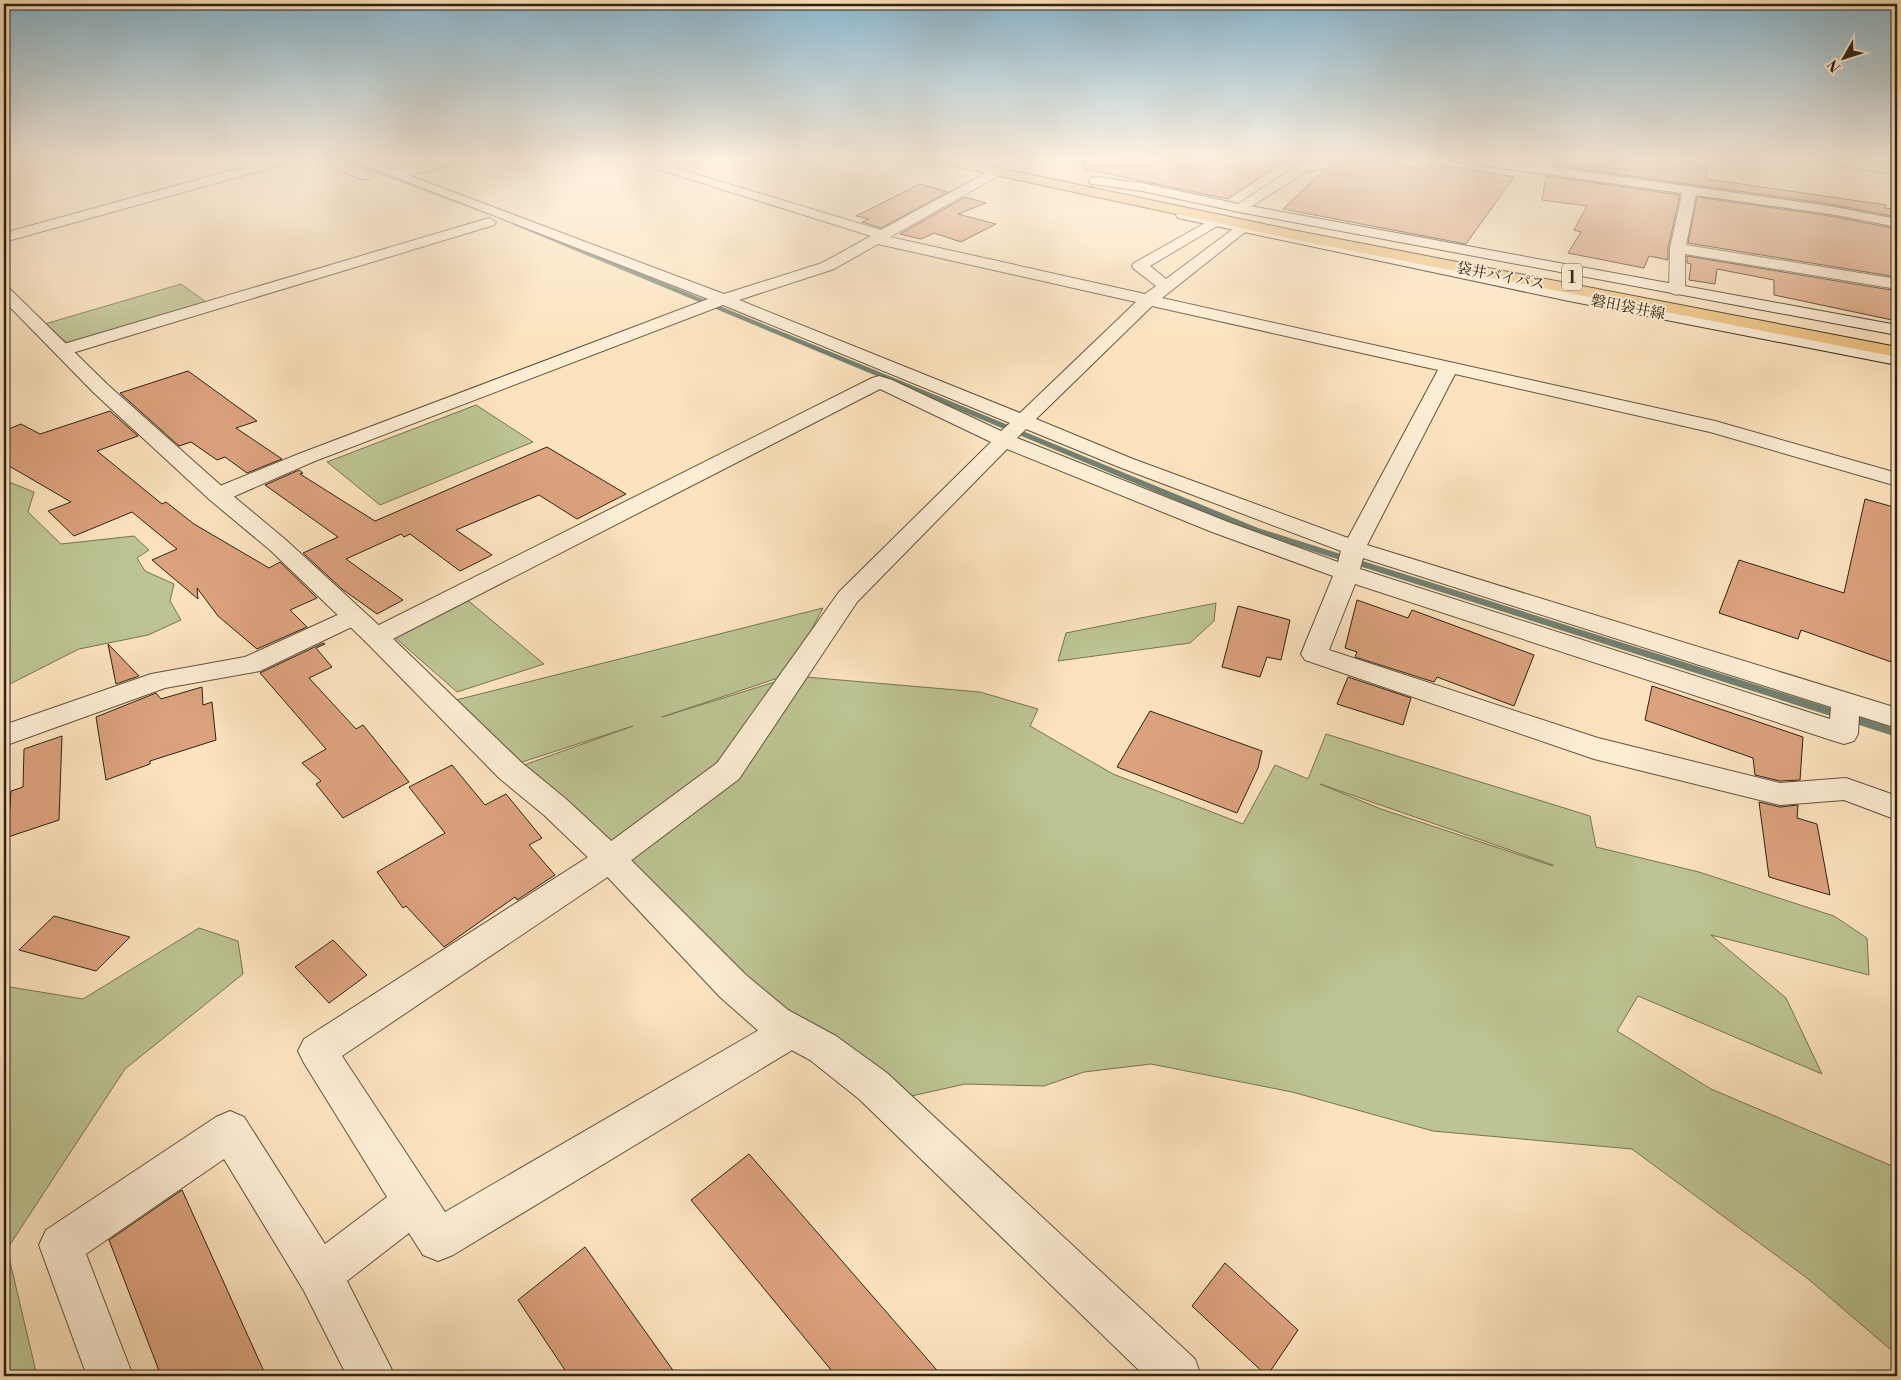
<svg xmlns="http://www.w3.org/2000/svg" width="1901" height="1380" font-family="'Libre Bodoni','Noto Serif JP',serif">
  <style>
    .green { fill: #bdc493; stroke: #767454; fill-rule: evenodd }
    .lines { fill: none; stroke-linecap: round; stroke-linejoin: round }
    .stream { fill: #728070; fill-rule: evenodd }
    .building { fill: #dca27e; stroke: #2e2314 }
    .minor-casing { stroke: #62533e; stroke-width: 2 }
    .tertiary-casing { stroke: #62533e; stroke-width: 2 }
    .secondary-casing { stroke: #2e2314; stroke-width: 2 }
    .trunk-casing { stroke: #2e2314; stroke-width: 2 }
    .minor { fill: #fdedd5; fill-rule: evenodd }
    .tertiary { fill: #fdedd5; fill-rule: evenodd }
    .secondary { fill: #fdedd5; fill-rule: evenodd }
    .trunk { fill: #eec27f; fill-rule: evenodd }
    .labels { text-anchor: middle; stroke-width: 4; stroke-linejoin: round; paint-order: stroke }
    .far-street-label { font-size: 15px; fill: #2e2314; stroke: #fdedd5 }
    .shield { fill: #fdedd5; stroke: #6c604e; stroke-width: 1 }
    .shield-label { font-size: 16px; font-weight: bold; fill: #2e2314 }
  </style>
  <rect width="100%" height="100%" fill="#fce3be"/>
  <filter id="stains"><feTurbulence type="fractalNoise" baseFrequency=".004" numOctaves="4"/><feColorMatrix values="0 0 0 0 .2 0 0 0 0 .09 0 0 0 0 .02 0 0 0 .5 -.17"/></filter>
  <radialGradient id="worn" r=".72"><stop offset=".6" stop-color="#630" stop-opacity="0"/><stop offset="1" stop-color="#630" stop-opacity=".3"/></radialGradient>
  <path class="green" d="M181,284L206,302L67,343L45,324Z
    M476,405L533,442L380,505L327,462Z
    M4,480L34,492L28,512L61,544L134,536L149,550L137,558L145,571L174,584L170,601L181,620L148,635L79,649L4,687Z
    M465,598L544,664L457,692L391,634Z
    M1216,603L1214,621L1190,643L1058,661L1066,633Z
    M823,608L787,675L662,717L794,676L980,692L1038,709L1030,726L1113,774L1243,824L1275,765L1308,779L1326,734L1590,816L1596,847L1699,872L1834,916L1867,938L1869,975L1711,935L1786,998L1822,1074L1638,996L1617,1031L1711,1089L1897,1168V1355L1807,1278L1632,1149L1433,1131L1292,1092L1151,1064L1084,1072L1044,1086L965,1084L907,1097L733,986L510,770L633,726L516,764L456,700ZM1320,784L1553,865V866L1381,809Z
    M199,928L238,941L243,974L125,1069L7,1249L37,1376H4V986L83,999Z"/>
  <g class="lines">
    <path class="stream" d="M79,157H110L4,164V162Z
      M333,157H340L492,213L487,214Z
      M516,222L1258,528L1897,729V737L1252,532L514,225L513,224Z"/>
  </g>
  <path class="building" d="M1085,157H1291L1228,199L1084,169Z
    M1337,157L1424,169L1429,163L1514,177L1466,244L1283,209L1324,170L1330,168Z
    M1556,157H1707V179L1886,205L1885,208L1897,210V217L1830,204L1553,165Z
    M1546,176L1680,195L1668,248V260L1649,256L1644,268L1568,253L1581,232L1574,230L1587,206L1542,200Z
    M920,184L948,192L881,228L862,222L869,219L856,216Z
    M965,197L986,203L958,214L996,224L961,242L934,233L921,239L900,234Z
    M1697,197L1830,216L1897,229V277L1688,243Z
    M1687,256L1897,291V321L1774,295V280L1717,269L1715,284L1689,280L1691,264L1687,263Z
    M188,371L257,421L236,428L282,459L247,473L225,457L217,460L191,442L179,446L120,393Z
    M110,411L138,436L97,451L162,504L166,502L194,524L269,568L280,562L317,598L290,610L307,627L257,649L218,616L197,588L198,599L152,560L177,549L132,512L74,536L48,511L71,502L4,463V431L21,424L40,434Z
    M547,447L626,494L577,519L539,495L456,530L492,555L460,571L410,534L404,537L401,534L346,559L403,600L377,614L342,589L303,553L338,537L265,485L299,470L303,473L300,474L375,521Z
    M1865,499L1897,508V664L1801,630L1798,639L1719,613L1739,560L1844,593Z
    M1357,600L1408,618L1412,610L1534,655L1514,706L1437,677L1434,682L1355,657L1357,652L1345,648Z
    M1238,606L1290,620L1281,660L1267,657L1260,677L1222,667Z
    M323,643L325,644L316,648L332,667L309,678L356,729L363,725L409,782L343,818L316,784L321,781L302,763L326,749L260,673Z
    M108,644L139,676L116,684Z
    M1348,677L1411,698L1403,725L1337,704Z
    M1652,686L1803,737L1800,780L1780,781L1755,775L1753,758L1645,720Z
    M202,687L203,705L212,702L216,740L150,761V764L106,780L96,717L156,693L161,699Z
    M1150,711L1262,751L1258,768L1237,813L1117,767Z
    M62,736L59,820L8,837L11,791L23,787L24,749Z
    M452,765L485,805L506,794L542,838L529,845L555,875L517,900L515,897L444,947L406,906L403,908L377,872L445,833L409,787Z
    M1759,802L1780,807L1798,805L1797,818L1817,824L1830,895L1769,877Z
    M54,916L130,937L96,971L19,950Z
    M333,940L367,975L329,1003L295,967Z
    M749,1154L942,1376H836L691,1200Z
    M182,1190L266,1376H161L109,1240Z
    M585,1247L677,1376H569L518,1300Z
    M1225,1263L1298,1330L1267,1376L1192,1306Z"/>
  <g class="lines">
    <g class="minor-casing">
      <path id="minor" d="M309,157H327L371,173L373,176L371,179H361Z
        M344,157H362L395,170L453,157H478L476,160L408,175L724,294L822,263L871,236L619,157H639L881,230L995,168L1000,169L1001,172L1000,175L890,237L1145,294L1156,286L1134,269L1132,266L1134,263L1214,218L1221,222L1219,225L1150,266L1166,279L1237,226H1247L1249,229L1162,298L1715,421L1897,473V486L1710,432L1455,374L1367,545L1897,708V728L1859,716L1858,734L1854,741L1844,744L1834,741L1355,584L1329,650L1598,738L1780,783L1846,778L1897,796V820L1844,800L1780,805L1594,759L1305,660L1301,654L1333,576L1212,532L1007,449L857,602L739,779L621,868L342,1056L445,1212L778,1019L791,1014L804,1019L810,1031L804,1043L453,1255L438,1261L423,1255L409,1233L347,1281L395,1376H347L304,1291L224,1159L86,1254L133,1376H87L39,1245L46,1230L216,1117L230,1111L244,1117L325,1244L387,1197L304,1063L298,1051L304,1039L599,850L717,763L839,592L991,442L880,389L385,643L376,645L367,643L363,637L367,631L872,378L879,376L892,380L1001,431L1010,423L723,305L315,461L226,500L218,502L210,500L207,495L210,490L301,453L708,299ZM878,244L1136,302L1020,413L739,300L834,269ZM1152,306L1438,370L1348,538L1133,459L1036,419ZM1026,429L1119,467L1341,551L1338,562L1228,522L1017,438ZM1363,558L1831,707L1830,719L1360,569Z
        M1542,157H1554L1549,173L1544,174L1538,170Z
        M1797,157H1833L1897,166V174L1803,161Z
        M1324,160L1330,164L1328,167L1307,171L1244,211L1239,212L1232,208L1298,165Z
        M1690,186L1697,190L1686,245L1897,279V289L1685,254V290L1677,295L1671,293L1669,290L1670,248L1683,190Z
        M489,218L496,222L494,225L69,354H57L54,350L57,346Z
        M353,608L362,610L366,616L362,622L260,671L165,688L4,746V725L151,674L245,657Z"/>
    </g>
    <g class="tertiary-casing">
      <path id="tertiary" d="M280,157H301L299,160L4,242V233Z
        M1322,157H1335L1328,167L1324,168L1318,164Z
        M4,287L10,289L108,385L226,490L286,540L385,631L521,762L566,799L621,850L746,975L788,1010L836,1036L887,1073L1195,1359L1201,1376H1145L859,1099L810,1060L762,1034L720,997L599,868L544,815L499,778L367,643L270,550L210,500L94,393L4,301Z"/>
    </g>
    <g class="secondary-casing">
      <path id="secondary" d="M1446,157H1481L1830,206L1897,219V227L1830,214L1452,161Z
        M1096,177L1142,183L1239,204L1897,325V335L1239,212L1142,191L1091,184L1089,181L1091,178Z
        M1183,211L1569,291L1897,355V365L1569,301L1178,218L1176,215Z"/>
    </g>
    <g class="trunk-casing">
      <path id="trunk" d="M924,157H948L1292,230L1897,347V357L1292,239L930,161Z"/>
    </g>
    <use href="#minor" class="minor"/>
    <use href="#tertiary" class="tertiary"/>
    <use href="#secondary" class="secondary"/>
    <use href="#trunk" class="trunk"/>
  </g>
  <linearGradient id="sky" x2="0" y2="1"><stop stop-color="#8bb8d0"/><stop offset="0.45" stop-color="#fef2e2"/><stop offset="1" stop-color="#fef2e2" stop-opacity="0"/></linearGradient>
  <rect width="1901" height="351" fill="url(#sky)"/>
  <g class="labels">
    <g class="far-street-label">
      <text transform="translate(1501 276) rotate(11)" y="5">袋井バイパス</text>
      <text transform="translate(1628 307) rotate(11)" y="5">磐田袋井線</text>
    </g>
    <rect class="shield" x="1562" y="263.5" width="20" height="27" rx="4"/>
    <g class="shield-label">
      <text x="1572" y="283">1</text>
    </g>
  </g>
  <rect width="1901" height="1380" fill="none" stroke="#fce3be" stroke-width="20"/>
  <rect x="5" y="5" width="1891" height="1370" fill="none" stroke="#2e2314" stroke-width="2.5"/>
  <rect x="10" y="10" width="1881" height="1360" fill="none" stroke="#2e2314"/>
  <g transform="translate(1844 58) rotate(231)" stroke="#fdedd5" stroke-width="4" paint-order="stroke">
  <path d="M0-4L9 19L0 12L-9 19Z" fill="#2e2314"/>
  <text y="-8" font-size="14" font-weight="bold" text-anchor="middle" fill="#2e2314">N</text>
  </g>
  <rect width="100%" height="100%" filter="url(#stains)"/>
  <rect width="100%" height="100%" fill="url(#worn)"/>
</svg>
